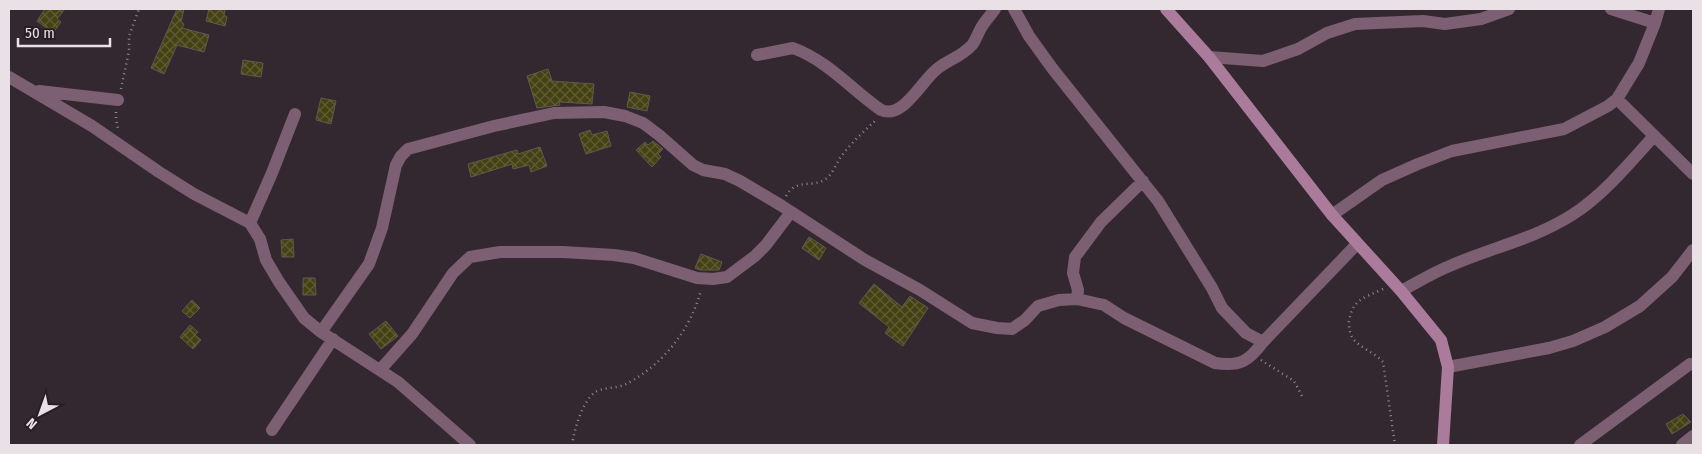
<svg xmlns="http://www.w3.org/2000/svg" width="1702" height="454" font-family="'Fira Sans Condensed',sans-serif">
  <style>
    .building { fill: url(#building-cross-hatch); stroke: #5c5b4e }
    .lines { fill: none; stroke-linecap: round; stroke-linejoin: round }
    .path { stroke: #938a90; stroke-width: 2.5; stroke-dasharray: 1 4; stroke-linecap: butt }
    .street { stroke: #7d5f73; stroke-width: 12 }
    .secondary { stroke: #aa7b9b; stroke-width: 12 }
  </style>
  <defs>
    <pattern id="building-cross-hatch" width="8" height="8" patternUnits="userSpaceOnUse" patternTransform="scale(1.25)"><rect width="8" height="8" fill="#454113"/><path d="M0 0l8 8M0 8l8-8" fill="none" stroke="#605c35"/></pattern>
  </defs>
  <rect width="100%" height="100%" fill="#33282f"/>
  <path class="building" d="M45,9H65L57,19L61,22L53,33L37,21Z
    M177,9H184L181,22L184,24L182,28L209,35L204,52L177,45L164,74L151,68Z
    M209,9H225L224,15L227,17L225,26L206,21Z
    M243,60L263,63L261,77L241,74Z
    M548,69L552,81L594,84L592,104L559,102L560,105L537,108L527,76Z
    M630,92L650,96L647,111L627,107Z
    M321,98L336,101L331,124L316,120Z
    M590,130L592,135L607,131L611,146L586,154L579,134Z
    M653,141L663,149L658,154L661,157L652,167L636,150L645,142L648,145Z
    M540,147L547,166L531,172L529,165L513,169L512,164L471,177L468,164L517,150L518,154Z
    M809,237L826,248L819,260L802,248Z
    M293,239L294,257H282L281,240Z
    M701,254L722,262L719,270H700L695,268Z
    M303,278H315L316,295H303Z
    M874,284L902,307L910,296L928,308L903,346L885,333L889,327L859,303Z
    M192,300L200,308L190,318L182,311Z
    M386,321L398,336L381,349L369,334Z
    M190,325L198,332L195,335L201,340L193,349L180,337Z
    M1683,414L1691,422L1672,434L1666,424Z"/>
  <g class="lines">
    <path class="path" d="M121,89L129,51V36L139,9
      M116,112V119L118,129
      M786,196C797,177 814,189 827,178C833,173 836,164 840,158C850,144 863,132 875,121
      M1383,289C1364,298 1352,299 1349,322C1349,329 1350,336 1355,341C1363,349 1375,353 1383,362L1395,445
      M1261,360L1294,381L1303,398
      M572,445C574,430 582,403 594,393C601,387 616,389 626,384C663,365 691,329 701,290"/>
    <path class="street" d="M1014,9L1029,36L1052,68L1158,201L1212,288L1222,308L1246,333L1263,342
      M1611,9L1655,23
      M757,55L793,48C828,61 851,89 881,110C903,120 922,80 937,69C949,59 960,58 972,45C976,40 978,33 981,28C985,21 991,15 995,9
      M1209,57L1263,61L1298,49L1327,33L1355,24L1423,21L1445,24L1481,19L1509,9
      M9,77L92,126L159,172L194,194L250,223L260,239L266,260L279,282L304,318L321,332L398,382L470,445
      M39,91L118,100
      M1617,99L1693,174
      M1332,215L1382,180L1418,164L1452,151L1564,129L1608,106L1617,99L1639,63L1655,23L1659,9
      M250,223L272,173L295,114
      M1401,291C1418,282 1434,272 1452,265C1493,247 1532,240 1572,215C1603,195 1629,164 1654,136
      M1077,299L1078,290L1073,273L1075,257L1101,222L1143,181
      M321,332L369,264L382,228L396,165L401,156L408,149L494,126L554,113L604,112L625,116L643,123L659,135L693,165L703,170L725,174L740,181L782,206L865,260L920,290L972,323L997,328L1012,329L1025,320L1038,306L1059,300L1077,299L1104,305L1124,318L1215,363C1240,367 1249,361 1263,342L1357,244
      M1448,367L1549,348L1573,341L1605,327L1640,306L1672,277L1693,250
      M380,370L412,334L453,273L470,257L500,252H563L614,255L634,258L697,278L713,279L727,277L755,256L766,245L791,212
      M272,430L333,339
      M1580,445L1690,364
      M1682,445L1693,436"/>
    <path class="secondary" d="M1166,9L1209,57L1332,215L1401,291L1441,340L1448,367L1443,445"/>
  </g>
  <rect width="1702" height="454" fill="none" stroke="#e9e1e6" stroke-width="20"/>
  <g transform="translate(40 414) rotate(221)" stroke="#291e25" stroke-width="4" paint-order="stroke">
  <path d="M0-4L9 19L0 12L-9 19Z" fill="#e9e1e6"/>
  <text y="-8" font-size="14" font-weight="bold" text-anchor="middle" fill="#e9e1e6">N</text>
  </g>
  <path d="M18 38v8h92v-8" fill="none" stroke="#e9e1e6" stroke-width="2.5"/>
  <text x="25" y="38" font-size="15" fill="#e9e1e6" stroke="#291e25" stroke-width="4" paint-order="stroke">50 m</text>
</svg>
